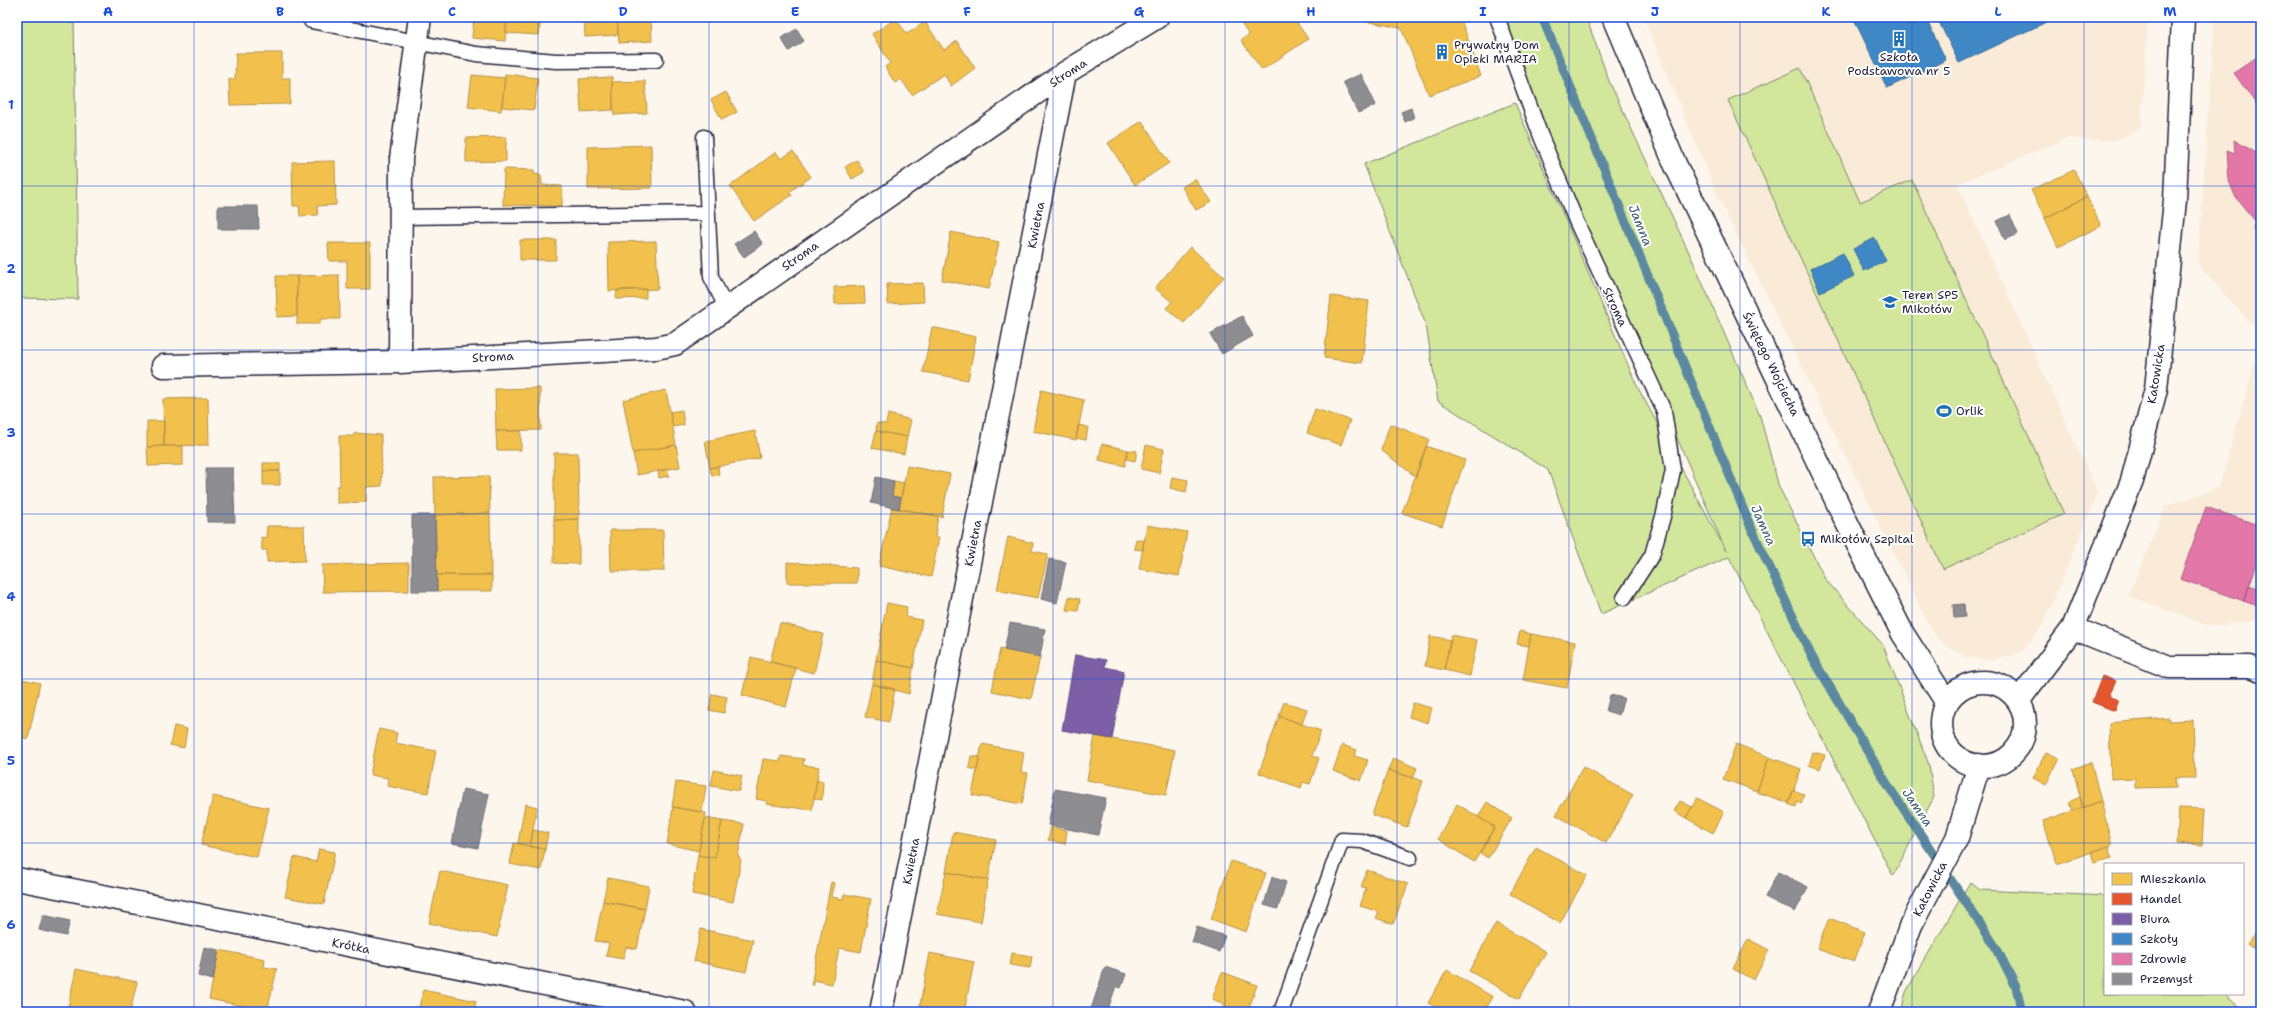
<svg xmlns="http://www.w3.org/2000/svg" width="2278" height="1029" font-family="'Shantell Sans',sans-serif">
  <style>
    .built { fill: #f9ebd7 }
    .green { fill: #d3e79c; stroke: #7a846c }
    .homes { fill: #f2c14e; stroke: #b49148 }
    .shops { fill: #e4572e; stroke: #aa4732 }
    .offices { fill: #7b5ea7; stroke: #604c87 }
    .schools { fill: #3f88c5; stroke: #36699c }
    .health { fill: #e377a8; stroke: #a95e87 }
    .industry { fill: #8d8d92; stroke: #6d6d78 }
    .lines { fill: none; stroke-linecap: round; stroke-linejoin: round }
    .stream { stroke: #5c899f; stroke-width: 9 }
    .lane-casing { stroke: #22223b; stroke-width: 17 }
    .street-casing { stroke: #22223b; stroke-width: 25 }
    .secondary-casing { stroke: #22223b; stroke-width: 25 }
    .lane { stroke: #fff; stroke-width: 14 }
    .street { stroke: #fff; stroke-width: 22 }
    .secondary { stroke: #fff; stroke-width: 22 }
    .grid { fill: none; stroke: #1d4ed8; stroke-width: 1; stroke-opacity: 0.55 }
    .labels { text-anchor: middle; stroke-width: 4; stroke-linejoin: round; paint-order: stroke }
    .poi-label { font-size: 12px; fill: #22223b; stroke: #fff; text-anchor: start }
    .street-label { font-size: 12px; fill: #22223b; stroke: #fff }
    .water-label { font-size: 13px; font-style: italic; fill: #445e75; stroke: #fff }
    .neatline { fill: none; stroke: #1d4ed8; stroke-width: 1.5 }
    .grid-label { font-size: 13px; text-anchor: middle; font-weight: bold; fill: #1d4ed8 }
  </style>
  <rect width="100%" height="100%" fill="#fcf6ed"/>
  <filter id="ink" filterUnits="userSpaceOnUse"><feTurbulence type="fractalNoise" baseFrequency=".025" numOctaves="2"/><feDisplacementMap in="SourceGraphic" scale="8" xChannelSelector="R" yChannelSelector="G"/><feConvolveMatrix kernelMatrix="1 2 1 2 8 2 1 2 1" color-interpolation-filters="sRGB"/></filter>
  <g filter="url(#ink)">
    <path class="built" d="M1643,17H2148L2141,128L2114,141L2068,138L1957,184L2098,493L2043,625L2023,650L2012,656L1991,660L1970,658L1956,652L1938,640L1927,621L1719,199Z
      M2215,17H2261V335L2198,264Z
      M2261,342V620L2209,626L2128,596L2165,507L2219,487Z"/>
    <path class="green" d="M17,17H74L78,299L17,298Z
      M1505,17H1586L1609,81L1692,259L1760,416L1779,487L1825,579L1883,645L1929,765L1934,797L1893,876L1729,557L1601,614L1548,470L1438,401L1426,325L1364,164L1515,103L1637,386L1726,551L1566,182Z
      M1800,68L1860,202L1912,180L2064,514L1943,569L1728,100Z
      M1970,882L1980,890L2105,896V994H2224L2245,1012H1901L1906,992Z"/>
    <path class="homes" d="M474,17H507L505,41L472,38Z
      M507,17H541L539,35L506,33Z
      M584,17H617L618,35L585,37Z
      M617,17H651L652,41L619,43Z
      M1247,17H1293L1308,39L1262,70L1241,40L1249,35L1240,22Z
      M1365,17H1460L1481,76L1429,95L1401,28L1364,21Z
      M896,19L907,34L925,22L944,50L957,41L975,68L951,86L944,74L912,95L901,79L895,83L885,67L890,63L872,34Z
      M236,53H282V78H290V104L230,105L229,82V79H235Z
      M505,74L538,78L534,110L502,107Z
      M472,75L505,78L501,111L468,107Z
      M612,77L613,110L581,112L579,79Z
      M645,81L647,113L614,115L612,82Z
      M726,92L737,112L722,120L711,100Z
      M1142,121L1169,163L1135,185L1108,143Z
      M506,137V161L466,162V138Z
      M651,145L652,188L588,189V147Z
      M793,151L811,177L789,192L792,195L754,221L730,186L776,152L781,159Z
      M857,160L864,172L852,179L845,167Z
      M335,161L336,205L317,206L318,215L300,216L299,206H293L292,162Z
      M504,169L534,170V174L541,175L542,185L562,186V206L503,205Z
      M2074,170L2087,197L2045,218L2031,190Z
      M1195,179L1211,202L1196,210L1182,187Z
      M2087,197L2101,226L2058,247L2045,218Z
      M951,232L999,242L989,289L942,280Z
      M520,240H556V260H520Z
      M656,241L658,289L609,291L608,242Z
      M328,243H370V289H347V261H329Z
      M1190,247L1224,277L1184,323L1166,308L1172,302L1155,288Z
      M339,275L340,319H320V324H297V276Z
      M276,276H297V316L277,317Z
      M923,283L924,302L888,304L887,284Z
      M864,286L865,303L835,304L834,287Z
      M646,289V298L616,299L617,290Z
      M1331,296L1369,301L1362,363L1324,358Z
      M932,327L976,337L968,380L923,372Z
      M540,388L541,430L496,431L495,389Z
      M666,390L676,445L633,453L623,400Z
      M1041,390L1084,400L1076,440L1033,431Z
      M208,398L209,445L164,446L163,399Z
      M1315,409L1350,420L1341,445L1307,433Z
      M682,410L684,425L673,427L670,412Z
      M888,414L911,420L907,437L876,431L877,423L886,424Z
      M147,421H164V446L147,447Z
      M1390,424L1429,439L1416,477L1381,450Z
      M1078,425L1088,427L1086,440L1076,438Z
      M496,431H521V450H497Z
      M755,431L760,458L710,468L705,441Z
      M876,431L907,437L904,454L872,448Z
      M355,433L381,435L382,486L366,487V502L337,503V486H340L339,436H353Z
      M1102,444L1128,450L1125,466L1099,460Z
      M676,445L680,467L637,475L633,453Z
      M1146,445L1164,449L1159,473L1141,469Z
      M164,446H183V465L148,466L147,447Z
      M1426,446L1465,460L1442,526L1402,513Z
      M1128,450L1137,451L1135,461L1126,459Z
      M554,453H578L579,519L554,520Z
      M263,463H280V471H263Z
      M718,466L719,475L712,476L710,468Z
      M907,466L950,474L942,517L899,509Z
      M667,469L669,476L659,478L658,471Z
      M263,471H280V485H263Z
      M489,476L490,513L435,515L434,477Z
      M1172,477L1188,480L1186,492L1170,488Z
      M894,481L904,483L901,498L892,496Z
      M892,507L938,516L935,537H939L931,577L879,566Z
      M490,513L491,575H437L435,515Z
      M579,519V564L554,563V520Z
      M1147,525L1187,532L1179,576L1139,569Z
      M267,526H304L305,561L267,562V550H262L261,537L266,538Z
      M610,530H663L664,571H611Z
      M1008,537L1033,543L1032,551L1048,554L1038,598L997,590Z
      M1136,539L1144,541L1143,550L1134,549Z
      M787,562L857,568V583H787Z
      M409,563V591L323,592L322,565Z
      M437,575H492V591H437Z
      M1069,597L1080,599L1078,611L1066,610Z
      M887,603L907,607L906,617L922,620L913,668L876,660Z
      M780,623L823,634L814,673L770,662Z
      M1520,631L1531,634L1529,646L1517,644Z
      M1531,634L1575,642L1567,688L1523,680Z
      M1451,635L1477,640L1470,676L1444,670Z
      M1430,636L1451,640L1444,670L1425,666Z
      M1000,649L1040,657L1031,699L992,691Z
      M751,657L796,668L786,707L742,695Z
      M876,660L913,668L909,694L872,684Z
      M17,678L40,683L28,739L17,736Z
      M872,684L895,689L889,722L865,717Z
      M712,694L727,697L724,713L709,710Z
      M1284,702L1307,709L1302,724L1279,716Z
      M1413,703L1432,708L1428,723L1409,717Z
      M1279,716L1321,731L1312,756L1319,758L1310,784L1303,782L1301,788L1259,773Z
      M2169,718V721L2193,720L2195,778H2175L2176,787L2135,788V778L2111,779L2109,723Z
      M174,726L187,729L184,748L170,745Z
      M379,729L397,733L395,743L436,751L428,793L387,786L388,778L370,775Z
      M1095,736L1175,750L1166,795L1087,780Z
      M982,744L1024,752L1021,772L1028,773L1022,804L972,795Z
      M1736,744L1769,757L1757,791L1723,779Z
      M1342,745L1357,750L1354,756L1368,760L1361,781L1333,771Z
      M1813,752L1825,755L1820,769L1809,765Z
      M2046,752L2059,758L2046,785L2033,778Z
      M781,756L804,759L803,765L819,767L812,810L766,804L767,801L756,799L763,759L780,761Z
      M971,756L980,757L977,770L969,768Z
      M1769,757L1801,769L1789,803L1757,792Z
      M1393,758L1417,768L1413,778L1388,770Z
      M2091,762L2101,801L2083,808L2073,769Z
      M1583,767L1633,795L1606,843L1556,815Z
      M714,770L742,776L739,791L711,786Z
      M1388,770L1423,781L1407,827L1372,815Z
      M817,780L823,781L822,800L814,798Z
      M676,782L706,786L702,812L672,807Z
      M1793,790L1804,794L1801,804L1797,802L1796,807L1788,804Z
      M213,796L269,808L257,857L201,845Z
      M2080,797L2083,808L2072,810L2069,802Z
      M1697,798L1724,812L1713,833L1686,818Z
      M1680,801L1692,807L1686,818L1674,811Z
      M2101,801L2112,845L2057,864L2043,821Z
      M1487,802L1512,818L1488,858L1480,853L1495,827L1478,817Z
      M525,804L537,807L530,846L518,843Z
      M1457,804L1495,827L1474,862L1438,839Z
      M673,807L706,813L699,851L667,844Z
      M2179,808L2204,809L2202,845L2177,843Z
      M705,818L722,821L715,858L698,855Z
      M722,821L744,824L738,856L741,860L733,902L692,894L698,855L715,858Z
      M1051,827L1067,831L1065,844L1048,840Z
      M533,830L548,833L545,849L530,847Z
      M953,832L996,840L988,880L946,872Z
      M514,843L545,849L541,870L510,864Z
      M2109,846L2112,858L2094,863L2091,852Z
      M1536,847L1587,875L1560,923L1510,894Z
      M319,849L335,852L324,904L285,897L294,857L316,862Z
      M1231,861L1266,873L1246,932L1211,919Z
      M1367,870L1408,884L1393,924L1376,918L1379,912L1360,906L1366,888L1361,887Z
      M440,871L508,885L497,937L429,923Z
      M946,872L988,880L981,922L937,914Z
      M608,878L649,886L645,909L603,901Z
      M831,882L834,883L831,897L843,899L844,894L871,899L861,952L839,948L832,984L814,980V985H811Z
      M603,901L645,909L637,949L626,947L623,959L606,956L609,943L595,941Z
      M1829,918L1865,932L1854,962L1817,949Z
      M1496,923L1546,952L1519,999L1469,971Z
      M2261,927V954L2248,944Z
      M701,929L753,940L746,972L694,961Z
      M1748,939L1769,950L1754,980L1733,969Z
      M219,950L265,959L264,967L277,969L267,1011L209,999Z
      M930,953L974,962L964,1012L919,1010Z
      M1012,953L1032,956L1030,968L1010,965Z
      M76,969L137,982L130,1012H67Z
      M1447,970L1493,997L1484,1012H1445L1428,1003Z
      M1222,972L1257,985L1248,1011L1225,1012L1221,1011L1225,1004L1212,999Z
      M423,990L476,1001L474,1012H418Z"/>
    <path class="shops" d="M2102,676L2116,681L2109,696L2119,700L2115,711L2092,702Z"/>
    <path class="offices" d="M1075,655L1106,660L1105,667L1124,671L1112,739L1062,730Z"/>
    <path class="schools" d="M1853,17H1925L1946,60L1887,88Z
      M1945,17H2057L1959,63L1938,20Z
      M1875,238L1886,261L1864,271L1853,249Z
      M1843,253L1854,276L1820,292L1810,269Z"/>
    <path class="health" d="M2261,54V111L2234,73Z
      M2234,140L2258,154L2261,153V257L2253,227L2256,222L2236,198L2229,181L2227,150L2235,153Z
      M2206,507L2261,526V552L2244,601L2180,579Z
      M2249,585L2261,589V607L2243,601Z"/>
    <path class="industry" d="M797,29L804,41L789,51L781,38Z
      M1361,74L1376,105L1358,113L1343,82Z
      M1411,108L1414,118L1405,122L1401,112Z
      M218,206H258L259,229H218Z
      M2010,215L2018,234L2005,240L1997,221Z
      M754,231L763,244L744,257L734,244Z
      M1242,316L1253,336L1222,354L1210,334Z
      M206,468H233L235,522H207Z
      M876,477L894,481L892,496L901,498L899,509L871,503Z
      M412,515H435L437,591H412Z
      M1049,559L1066,562L1057,603L1041,599Z
      M1964,604L1965,617L1954,618L1953,605Z
      M1010,623L1045,629L1040,657L1004,650Z
      M1610,695L1624,698L1619,715L1606,711Z
      M463,789L489,794L478,848L452,843Z
      M1055,789L1106,798L1098,835L1048,825Z
      M1778,872L1808,887L1795,912L1765,897Z
      M1272,877L1286,882L1278,909L1264,905Z
      M43,915L70,921L66,936L39,930Z
      M1197,927L1225,936L1219,952L1192,942Z
      M204,947L219,950L213,980L198,976Z
      M1105,967L1126,974L1121,988L1116,986L1107,1012H1090Z"/>
    <g class="lines">
      <path class="stream" d="M1542,17L1749,523L1811,655L1889,787L1997,949L2016,987L2022,1012"/>
      <g class="lane-casing">
        <path id="lane" d="M1497,17L1540,134L1577,223L1664,411L1673,470L1664,513L1652,555L1624,598
          M311,21L476,54L556,61L656,60
          M704,137L711,277L726,307
          M401,217L708,213
          M1281,1012L1342,840L1362,841L1410,858"/>
      </g>
      <g class="street-casing">
        <path id="street" d="M400,362L401,159L420,17
          M163,366L400,362L656,348L675,344L1065,73L1157,17
          M2073,628L2169,667H2250L2261,671
          M2019,700L2073,628L2132,481L2156,389L2175,200L2183,17
          M17,879L685,1012
          M881,1012L1065,73"/>
      </g>
      <g class="secondary-casing">
        <path id="secondary" d="M1613,17L1675,164L1849,527L1903,634L1947,703
          M1941 724a42 42 0 1 1 84 0a42 42 0 1 1-84 0Z
          M1879,1012L1911,925L1957,838L1979,765"/>
      </g>
      <use href="#lane" class="lane"/>
      <use href="#street" class="street"/>
      <use href="#secondary" class="secondary"/>
    </g>
  </g>
  <path class="grid" d="M194,17V1012M366,17V1012M538,17V1012M709,17V1012M881,17V1012M1053,17V1012M1225,17V1012M1397,17V1012M1569,17V1012M1740,17V1012M1912,17V1012M2084,17V1012M17,186H2261M17,350H2261M17,514H2261M17,679H2261M17,843H2261"/>
  <defs>
    <g id="building-bare" transform="scale(1.2)"><path d="M-4-6H4V6H1V3H-1V6H-4ZM-2.5-4.3h1.7v1.8h-1.7ZM.8-4.3h1.7v1.8H.8ZM-2.5-1h1.7V.8h-1.7ZM.8-1h1.7V.8H.8Z" fill="#1f6fb2" stroke="#fff" stroke-width="2.5" paint-order="stroke"/></g>
    <g id="school-bare" transform="scale(1.2)"><path d="M0-5L7-2L0 1L-7-2ZM-4 1L0 2.5L4 1V4Q0 6-4 4Z" fill="#1f6fb2" stroke="#fff" stroke-width="2.5" paint-order="stroke"/></g>
    <g id="stadium-bare" transform="scale(1.2)"><path d="M0-5a6.5 5 0 1 0 0 10a6.5 5 0 1 0 0-10ZM-3.5-1.8h7v3.6h-7Z" fill="#1f6fb2" stroke="#fff" stroke-width="2.5" paint-order="stroke"/></g>
    <g id="bus-bare" transform="scale(1.2)"><path d="M-5-6H5V4H4V6H2V4H-2V6H-4V4H-5ZM-3.5-4V0h7V-4ZM-3.5 1.2v1.5H-2V1.2ZM2 1.2v1.5H3.5V1.2Z" fill="#1f6fb2" stroke="#fff" stroke-width="2.5" paint-order="stroke"/></g>
  </defs>
  <g fill-rule="evenodd">
    <use href="#building-bare" x="1899" y="39"/>
    <use href="#building-bare" x="1442" y="52"/>
    <use href="#school-bare" x="1890" y="302"/>
    <use href="#stadium-bare" x="1944" y="411"/>
    <use href="#bus-bare" x="1808" y="539"/>
  </g>
  <g class="labels">
    <g class="poi-label">
      <text x="1454" y="49">Prywatny Dom<tspan x="1454" dy="14">Opieki MARIA</tspan></text>
      <text x="1899" y="61" text-anchor="middle">Szkoła<tspan x="1899" dy="14">Podstawowa nr 5</tspan></text>
      <text x="1902" y="299">Teren SP5<tspan x="1902" dy="14">Mikołów</tspan></text>
      <text x="1956" y="415">Orlik</text>
      <text x="1820" y="543">Mikołów Szpital</text>
    </g>
    <g class="street-label">
      <text transform="translate(1068 73) rotate(-33)" y="4">Stroma</text>
      <text transform="translate(1036 225) rotate(-79)" y="4">Kwietna</text>
      <text transform="translate(800 256) rotate(-35)" y="4">Stroma</text>
      <text transform="translate(1615 307) rotate(65)" y="4">Stroma</text>
      <text transform="translate(493 357) rotate(-3)" y="4">Stroma</text>
      <text transform="translate(1771 364) rotate(64)" y="4">Świętego Wojciecha</text>
      <text transform="translate(2156 374) rotate(-81)" y="4">Katowicka</text>
      <text transform="translate(973 543) rotate(-79)" y="4">Kwietna</text>
      <text transform="translate(911 861) rotate(-79)" y="4">Kwietna</text>
      <text transform="translate(1930 889) rotate(-63)" y="4">Katowicka</text>
      <text transform="translate(351 946) rotate(11)" y="4">Krótka</text>
    </g>
    <g class="water-label">
      <text transform="translate(1641 225) rotate(68)" y="5">Jamna</text>
      <text transform="translate(1764 525) rotate(66)" y="5">Jamna</text>
      <text transform="translate(1918 807) rotate(56)" y="5">Jamna</text>
    </g>
  </g>
  <rect width="2278" height="1029" fill="none" stroke="#fff" stroke-width="44"/>
  <rect x="2104" y="863" width="140" height="132" fill="#ffffff" stroke="#a7a7b1"/>
  <rect x="2112" y="873" width="20" height="12" fill="#f2c14e" stroke="#a7a7b1"/>
  <text x="2140" y="883" font-size="12" fill="#22223b">Mieszkania</text>
  <rect x="2112" y="893" width="20" height="12" fill="#e4572e" stroke="#a7a7b1"/>
  <text x="2140" y="903" font-size="12" fill="#22223b">Handel</text>
  <rect x="2112" y="913" width="20" height="12" fill="#7b5ea7" stroke="#a7a7b1"/>
  <text x="2140" y="923" font-size="12" fill="#22223b">Biura</text>
  <rect x="2112" y="933" width="20" height="12" fill="#3f88c5" stroke="#a7a7b1"/>
  <text x="2140" y="943" font-size="12" fill="#22223b">Szkoły</text>
  <rect x="2112" y="953" width="20" height="12" fill="#e377a8" stroke="#a7a7b1"/>
  <text x="2140" y="963" font-size="12" fill="#22223b">Zdrowie</text>
  <rect x="2112" y="973" width="20" height="12" fill="#8d8d92" stroke="#a7a7b1"/>
  <text x="2140" y="983" font-size="12" fill="#22223b">Przemysł</text>
  <rect x="22" y="22" width="2234" height="985" class="neatline"/>
  <g class="grid-label">
    <text x="108" y="16">A</text>
    <text x="280" y="16">B</text>
    <text x="452" y="16">C</text>
    <text x="623" y="16">D</text>
    <text x="795" y="16">E</text>
    <text x="967" y="16">F</text>
    <text x="1139" y="16">G</text>
    <text x="1311" y="16">H</text>
    <text x="1483" y="16">I</text>
    <text x="1655" y="16">J</text>
    <text x="1826" y="16">K</text>
    <text x="1998" y="16">L</text>
    <text x="2170" y="16">M</text>
    <text x="11" y="109">1</text>
    <text x="11" y="273">2</text>
    <text x="11" y="437">3</text>
    <text x="11" y="601">4</text>
    <text x="11" y="765">5</text>
    <text x="11" y="929">6</text>
  </g>
</svg>
